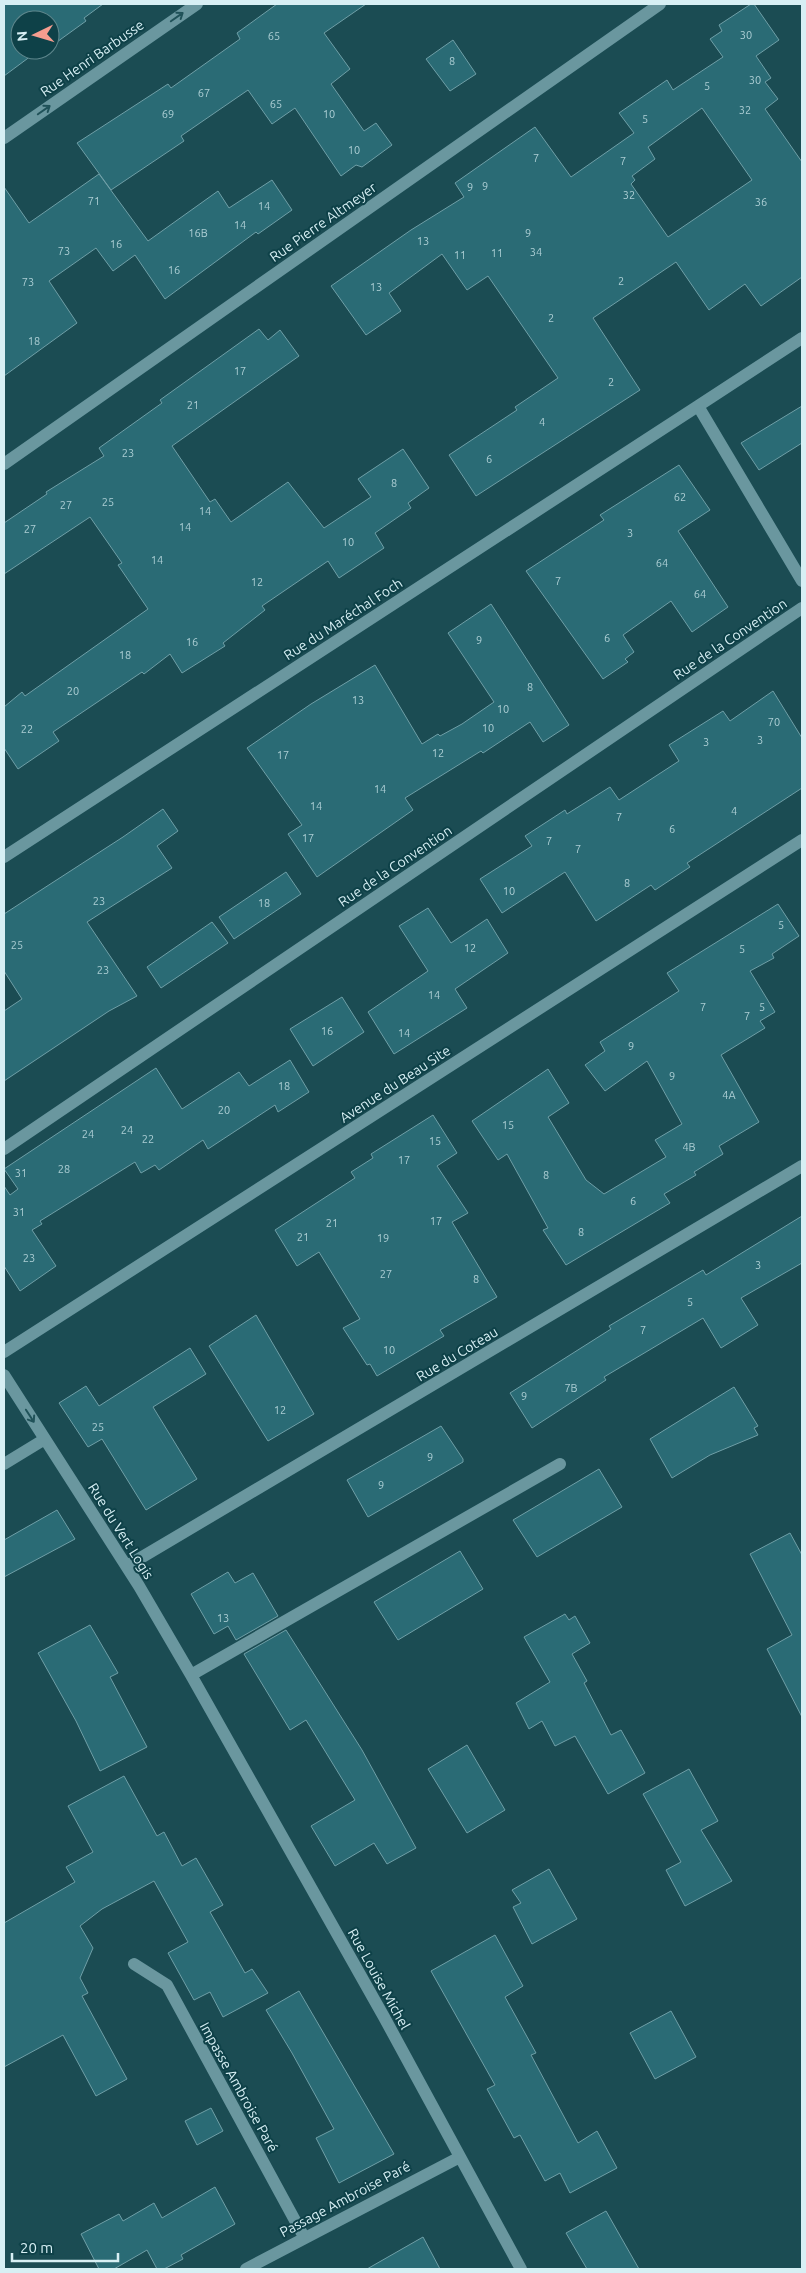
<svg xmlns="http://www.w3.org/2000/svg" width="806" height="2273" font-family="Ubuntu,sans-serif">
  <style>
    .building { fill: #2a6b75; stroke: #6f9fa7; fill-rule: evenodd }
    .lines { fill: none; stroke-linecap: round; stroke-linejoin: round }
    .minor { stroke: #6a979f; stroke-width: 12 }
    .oneway { stroke: #205259 }
    .labels { text-anchor: middle; stroke-width: 4; stroke-linejoin: round; paint-order: stroke }
    .number-label { font-size: 11px; fill: #acced4 }
    .street-label { font-size: 14px; fill: #d7eff4; stroke: #0e4148 }
  </style>
  <rect width="100%" height="100%" fill="#1b4c53"/>
  <path class="building" d="M4,4H103L84,18L86,21L50,47V20H20V50H39L4,76Z
    M277,4H366L324,33L350,69L331,84L364,131L376,123L392,145L362,167L356,165L341,176L295,108L272,124L248,90L181,136L184,141L111,190L77,143L168,84L171,88L240,39L237,33Z
    M751,4H754L779,40L756,56L771,78L765,82L778,99L765,109L802,162V277L761,306L745,284L709,310L676,262L593,318L640,390L476,496L449,455L517,410L515,407L558,378L488,276L467,290L442,254L389,293L401,311L366,335L331,286L411,230L464,197L455,183L535,127L571,177L634,133L619,113L667,80L673,90L723,57L710,39L722,31L719,25ZM702,108L752,180L668,237L631,184L635,180L632,176L655,159L648,147Z
    M453,40L476,74L450,91L426,59Z
    M99,174L148,241L218,191L229,208L272,180L292,210L258,234L256,232L165,299L135,255L113,271L96,248L49,281L77,323L4,376V187L29,223Z
    M259,329L268,340L280,330L299,356L172,446L210,502L215,499L231,522L288,482L324,528L371,497L358,479L403,449L429,488L408,503L411,508L375,533L384,548L339,578L328,561L262,606L265,610L223,643L225,646L182,673L170,654L144,674L142,672L53,732L59,741L18,769L4,748V707L22,692L25,696L148,609L118,565L122,563L90,517L4,574V523L47,494L46,492L104,456L99,448L162,403L160,400Z
    M802,406V443L759,470L741,443Z
    M679,465L710,510L678,531L728,607L692,632L671,601L623,635L634,652L625,659L628,662L603,679L526,571L604,520L600,515Z
    M491,604L569,725L543,742L530,722L483,753L481,751L405,798L413,810L317,877L288,834L302,825L247,748L311,704L375,665L422,744L438,734L440,736L462,724L494,702L448,633Z
    M773,691L802,738V788L687,863L690,867L655,890L651,885L596,921L565,872L502,913L480,879L532,846L525,836L565,810L567,814L610,787L619,800L679,761L669,745L723,711L730,721Z
    M163,809L178,831L157,846L172,868L87,922L137,996L109,1011L4,1081V1011L22,999L4,971V914L123,837Z
    M286,872L301,894L234,939L219,917Z
    M778,904L799,936L772,954L774,958L750,971L775,1012L760,1021L765,1028L721,1055L759,1122L719,1146L723,1154L694,1172L696,1175L664,1194L670,1203L566,1265L543,1230L548,1228L507,1154L498,1160L472,1121L548,1069L569,1103L548,1117L586,1180L604,1194L666,1157L655,1140L682,1124L647,1061L605,1091L585,1065L605,1051L600,1042L679,991L667,973Z
    M428,908L451,943L487,919L508,953L455,989L467,1008L394,1054L368,1012L428,971L399,926Z
    M212,922L228,943L161,988L147,967Z
    M342,997L364,1032L313,1066L290,1029Z
    M290,1060L309,1092L278,1112L275,1105L208,1149L203,1140L159,1170L155,1165L141,1173L135,1162L40,1221L42,1224L32,1230L56,1266L20,1291L4,1266V1186L10,1195L18,1189L4,1169L156,1068L182,1109L239,1072L249,1086Z
    M433,1115L457,1153L437,1166L468,1213L452,1222L497,1297L440,1330L444,1336L377,1376L370,1364L367,1365L343,1328L360,1319L319,1252L297,1266L275,1230L355,1178L351,1172L373,1158L371,1154Z
    M802,1216V1263L741,1298L758,1325L721,1348L703,1318L604,1377L606,1380L532,1428L510,1393L611,1329L609,1326L703,1270L706,1275Z
    M256,1315L314,1414L268,1441L209,1346Z
    M190,1348L206,1374L153,1407L197,1479L146,1510L102,1439L88,1447L59,1403L86,1386L99,1406Z
    M734,1387L758,1426L754,1428L758,1435L710,1455L672,1478L650,1439Z
    M441,1426L463,1459V1462L368,1517L347,1480Z
    M599,1469L622,1507L537,1557L513,1520Z
    M57,1510L75,1539L4,1577V1540Z
    M790,1533L802,1555V1717L767,1649L792,1635L750,1554Z
    M460,1551L483,1589L398,1640L374,1602Z
    M228,1572L235,1583L253,1573L278,1616L236,1640L228,1626L214,1634L191,1594Z
    M565,1614L569,1620L575,1616L590,1643L572,1654L587,1681L584,1683L611,1735L621,1730L645,1773L608,1794L575,1736L555,1746L542,1721L529,1729L516,1703L550,1682L524,1637Z
    M90,1625L118,1673L110,1677L147,1747L100,1771L76,1721L38,1653Z
    M286,1630L362,1750L416,1848L387,1864L374,1843L335,1866L311,1826L355,1800L306,1720L290,1730L244,1654Z
    M467,1745L505,1810L467,1833L428,1769Z
    M689,1769L718,1821L701,1830L732,1881L685,1906L666,1870L681,1862L643,1794Z
    M124,1776L157,1836L164,1832L182,1866L196,1858L223,1905L210,1912L245,1973L252,1969L268,1993L223,2017L210,1992L194,2000L168,1953L188,1942L154,1881L102,1909L80,1926L93,1948L80,1978L88,1993L82,1996L127,2079L96,2096L63,2035L4,2067V1923L75,1882L66,1867L93,1852L68,1806Z
    M549,1869L577,1919L532,1944L513,1907L521,1903L512,1890Z
    M495,1935L523,1986L505,1997L536,2053L531,2055L578,2143L597,2131L617,2168L570,2193L560,2173L545,2181L520,2135L514,2138L487,2089L495,2085L431,1971Z
    M299,1991L394,2154L339,2183L316,2138L334,2129L292,2053L266,2010Z
    M671,2011L696,2057L655,2079L630,2033Z
    M211,2108L223,2131L197,2145L185,2121Z
    M215,2187L235,2224L181,2255L183,2259L164,2269H157L147,2250L114,2269H99L81,2234L119,2214L123,2221L154,2203L162,2218Z
    M606,2211L639,2269H587L566,2233Z
    M423,2237L440,2269H367Z"/>
  <g class="lines">
    <path class="minor" d="M4,138L197,4
      M802,338L698,406L802,581
      M4,464L660,4
      M4,857L698,406
      M4,1149L802,608
      M4,1352L802,840
      M4,1375L139,1586L191,1675L384,2017L521,2269
      M4,1464L45,1439
      M127,1566L802,1166
      M191,1675L560,1464
      M134,1964L167,1985L304,2237
      M246,2269L460,2157"/>
  </g>
  <defs><path id="oneway-shaft" d="M-6 0H5M1.5-3L5.5 0L1.5 3" fill="none" stroke-width="1.6" stroke-linecap="round" stroke-linejoin="round" transform="scale(1.25)"/></defs>
  <g class="oneway">
    <use href="#oneway-shaft" transform="translate(177 17) rotate(-35)"/>
    <use href="#oneway-shaft" transform="translate(44 110) rotate(-35)"/>
    <use href="#oneway-shaft" transform="translate(30 1416) rotate(57)"/>
  </g>
  <g class="labels">
    <g class="number-label">
      <text x="746" y="39">30</text>
      <text x="274" y="40">65</text>
      <text x="452" y="65">8</text>
      <text x="755" y="84">30</text>
      <text x="707" y="90">5</text>
      <text x="204" y="97">67</text>
      <text x="276" y="108">65</text>
      <text x="745" y="114">32</text>
      <text x="168" y="118">69</text>
      <text x="329" y="118">10</text>
      <text x="645" y="123">5</text>
      <text x="354" y="154">10</text>
      <text x="536" y="162">7</text>
      <text x="623" y="165">7</text>
      <text x="485" y="190">9</text>
      <text x="470" y="191">9</text>
      <text x="629" y="199">32</text>
      <text x="94" y="205">71</text>
      <text x="761" y="206">36</text>
      <text x="264" y="210">14</text>
      <text x="240" y="229">14</text>
      <text x="198" y="237">16B</text>
      <text x="528" y="237">9</text>
      <text x="423" y="245">13</text>
      <text x="116" y="248">16</text>
      <text x="64" y="255">73</text>
      <text x="536" y="256">34</text>
      <text x="497" y="257">11</text>
      <text x="460" y="259">11</text>
      <text x="174" y="274">16</text>
      <text x="621" y="285">2</text>
      <text x="28" y="286">73</text>
      <text x="376" y="291">13</text>
      <text x="551" y="322">2</text>
      <text x="34" y="345">18</text>
      <text x="240" y="375">17</text>
      <text x="611" y="386">2</text>
      <text x="193" y="409">21</text>
      <text x="542" y="426">4</text>
      <text x="128" y="457">23</text>
      <text x="489" y="463">6</text>
      <text x="394" y="487">8</text>
      <text x="680" y="501">62</text>
      <text x="108" y="506">25</text>
      <text x="66" y="509">27</text>
      <text x="205" y="515">14</text>
      <text x="185" y="531">14</text>
      <text x="30" y="533">27</text>
      <text x="630" y="537">3</text>
      <text x="348" y="546">10</text>
      <text x="157" y="564">14</text>
      <text x="662" y="567">64</text>
      <text x="558" y="585">7</text>
      <text x="257" y="586">12</text>
      <text x="700" y="598">64</text>
      <text x="607" y="642">6</text>
      <text x="479" y="644">9</text>
      <text x="192" y="646">16</text>
      <text x="125" y="659">18</text>
      <text x="530" y="691">8</text>
      <text x="73" y="695">20</text>
      <text x="358" y="704">13</text>
      <text x="503" y="713">10</text>
      <text x="774" y="726">70</text>
      <text x="488" y="732">10</text>
      <text x="27" y="733">22</text>
      <text x="760" y="744">3</text>
      <text x="706" y="746">3</text>
      <text x="438" y="757">12</text>
      <text x="283" y="759">17</text>
      <text x="380" y="793">14</text>
      <text x="316" y="810">14</text>
      <text x="734" y="815">4</text>
      <text x="619" y="821">7</text>
      <text x="672" y="833">6</text>
      <text x="308" y="842">17</text>
      <text x="549" y="845">7</text>
      <text x="578" y="853">7</text>
      <text x="627" y="887">8</text>
      <text x="509" y="895">10</text>
      <text x="99" y="905">23</text>
      <text x="264" y="907">18</text>
      <text x="781" y="929">5</text>
      <text x="17" y="949">25</text>
      <text x="470" y="952">12</text>
      <text x="742" y="953">5</text>
      <text x="103" y="974">23</text>
      <text x="434" y="999">14</text>
      <text x="703" y="1011">7</text>
      <text x="762" y="1011">5</text>
      <text x="747" y="1020">7</text>
      <text x="327" y="1035">16</text>
      <text x="404" y="1037">14</text>
      <text x="631" y="1050">9</text>
      <text x="672" y="1080">9</text>
      <text x="284" y="1090">18</text>
      <text x="729" y="1099">4A</text>
      <text x="224" y="1114">20</text>
      <text x="508" y="1129">15</text>
      <text x="127" y="1134">24</text>
      <text x="88" y="1138">24</text>
      <text x="148" y="1143">22</text>
      <text x="435" y="1145">15</text>
      <text x="689" y="1151">4B</text>
      <text x="404" y="1164">17</text>
      <text x="64" y="1173">28</text>
      <text x="21" y="1177">31</text>
      <text x="546" y="1179">8</text>
      <text x="633" y="1205">6</text>
      <text x="19" y="1216">31</text>
      <text x="436" y="1225">17</text>
      <text x="332" y="1227">21</text>
      <text x="581" y="1236">8</text>
      <text x="303" y="1241">21</text>
      <text x="383" y="1242">19</text>
      <text x="29" y="1262">23</text>
      <text x="758" y="1269">3</text>
      <text x="386" y="1278">27</text>
      <text x="476" y="1283">8</text>
      <text x="690" y="1306">5</text>
      <text x="643" y="1334">7</text>
      <text x="389" y="1354">10</text>
      <text x="571" y="1392">7B</text>
      <text x="524" y="1400">9</text>
      <text x="280" y="1414">12</text>
      <text x="98" y="1431">25</text>
      <text x="430" y="1461">9</text>
      <text x="381" y="1489">9</text>
      <text x="223" y="1622">13</text>
    </g>
    <g class="street-label">
      <text transform="translate(92 58) rotate(-35)" y="5">Rue Henri Barbusse</text>
      <text transform="translate(323 222) rotate(-35)" y="5">Rue Pierre Altmeyer</text>
      <text transform="translate(343 619) rotate(-33)" y="5">Rue du Maréchal Foch</text>
      <text transform="translate(730 639) rotate(-34)" y="5">Rue de la Convention</text>
      <text transform="translate(395 866) rotate(-34)" y="5">Rue de la Convention</text>
      <text transform="translate(395 1084) rotate(-33)" y="5">Avenue du Beau Site</text>
      <text transform="translate(457 1354) rotate(-31)" y="5">Rue du Coteau</text>
      <text transform="translate(121 1531) rotate(58)" y="5">Rue du Vert Logis</text>
      <text transform="translate(379 1979) rotate(61)" y="5">Rue Louise Michel</text>
      <text transform="translate(239 2087) rotate(61)" y="5">Impasse Ambroise Paré</text>
      <text transform="translate(345 2199) rotate(-28)" y="5">Passage Ambroise Paré</text>
    </g>
  </g>
  <rect width="806" height="2273" fill="none" stroke="#d7eff4" stroke-width="10"/>
  <g transform="translate(35 35) rotate(265)"><circle r="24" fill="#0e4148" stroke="#5e878d"/>
  <path d="M0-4L9 19L0 12L-9 19Z" fill="#f59d8f"/>
  <text y="-8" font-size="14" font-weight="bold" text-anchor="middle" fill="#d7eff4">N</text>
  </g>
  <path d="M12 2253v8h106v-8" fill="none" stroke="#d7eff4" stroke-width="2.5"/>
  <text x="20" y="2253" font-size="15" fill="#d7eff4" stroke="#0e4148" stroke-width="4" paint-order="stroke">20 m</text>
</svg>
